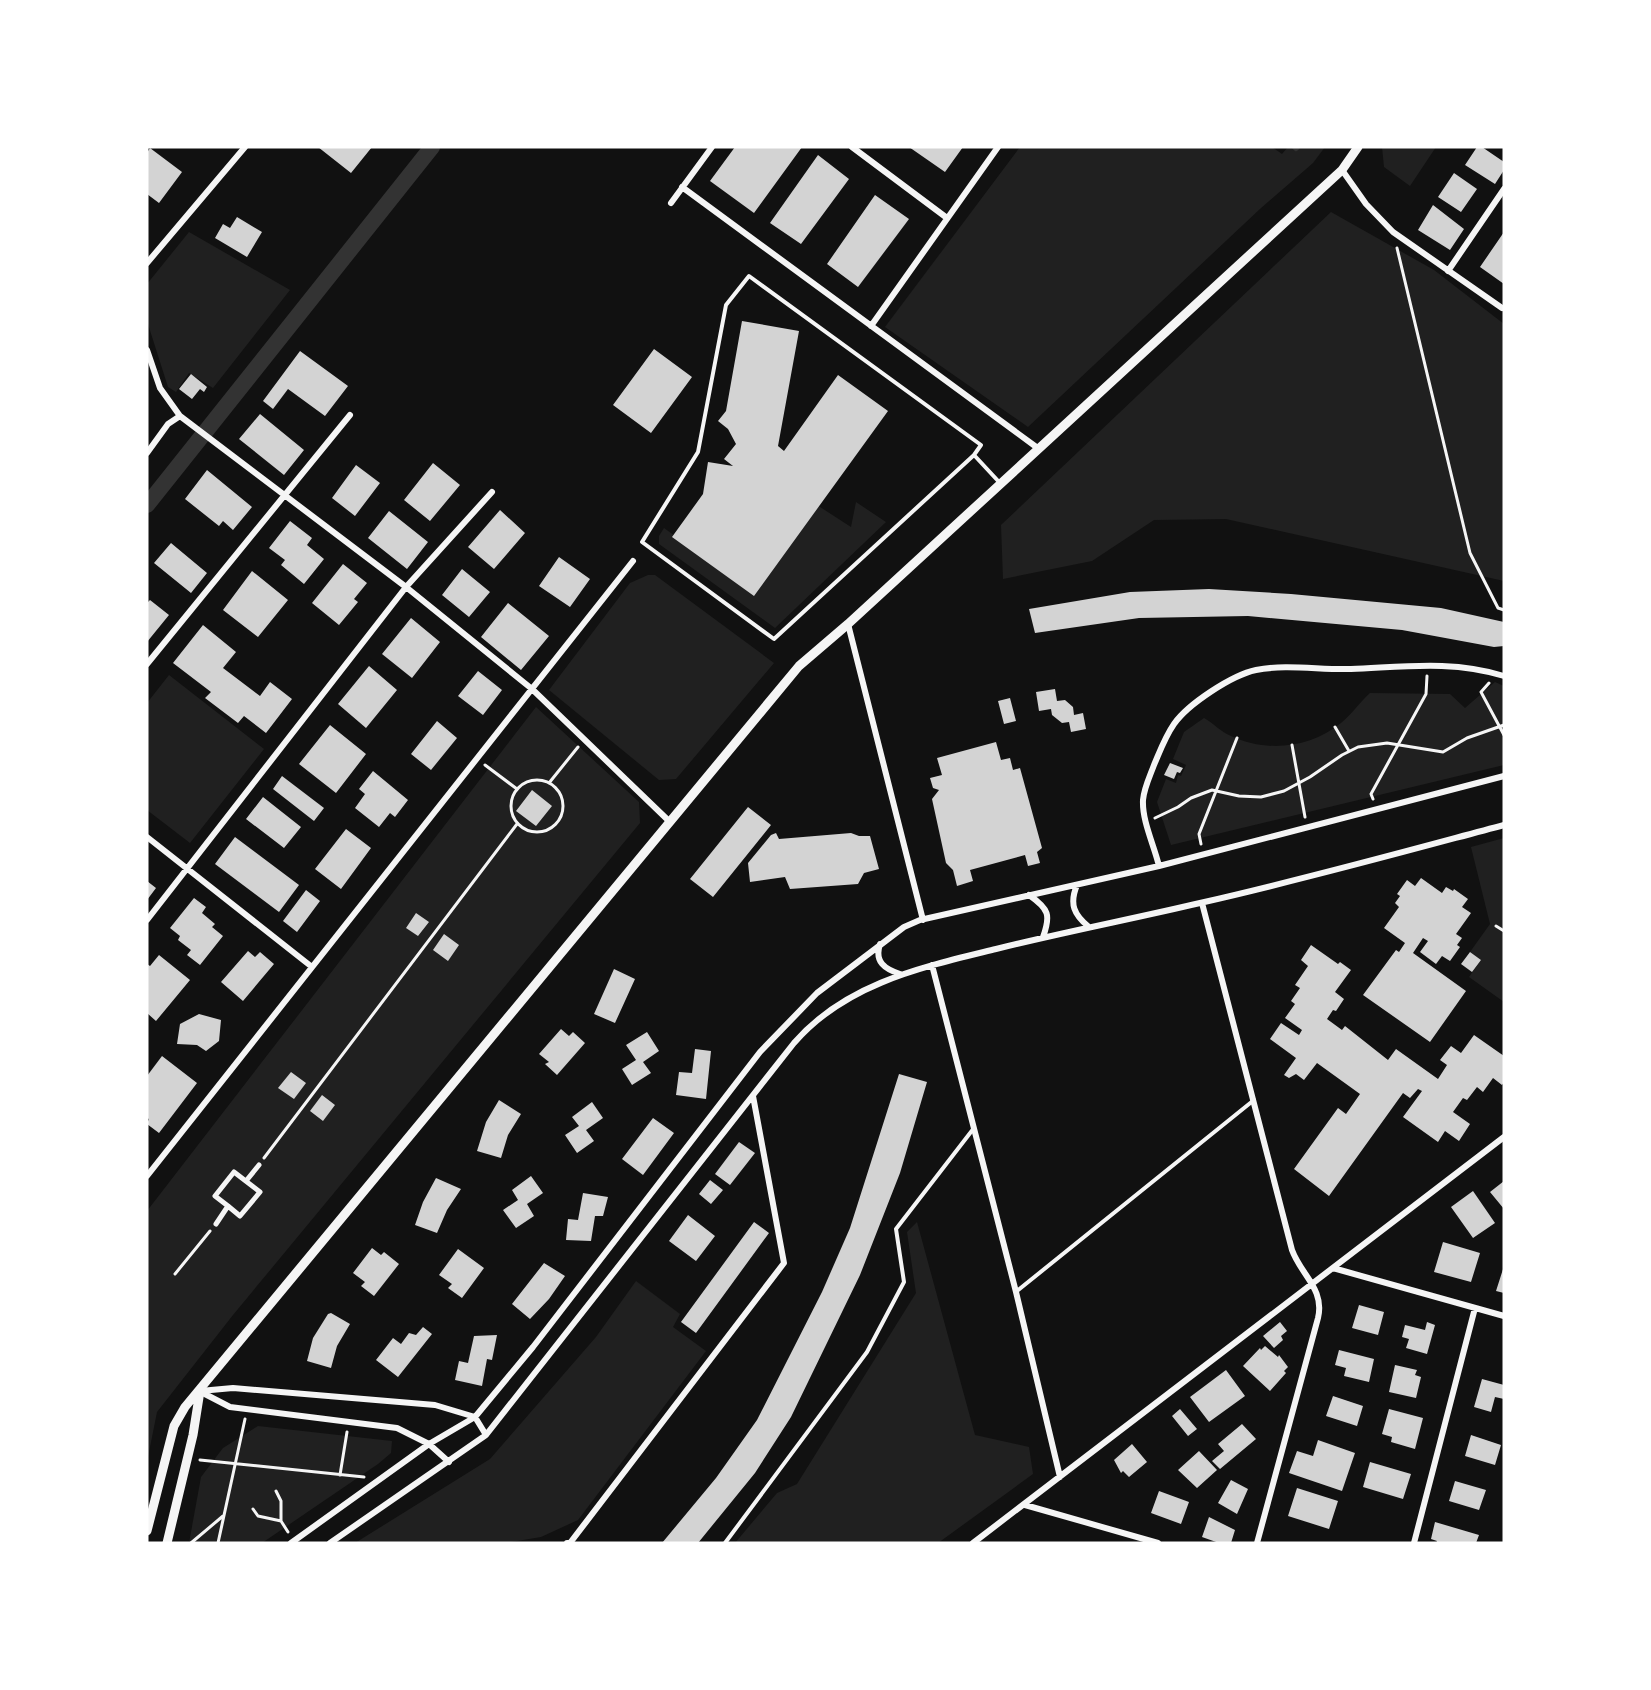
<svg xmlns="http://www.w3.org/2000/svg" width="1651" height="1690" font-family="Mulish,sans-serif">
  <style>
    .green { fill: #202020 }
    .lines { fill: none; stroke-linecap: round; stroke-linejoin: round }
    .stream { stroke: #333; stroke-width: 4.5 }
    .canal { stroke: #333; stroke-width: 16 }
    .building { fill: #d3d3d3 }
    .path { stroke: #f5f5f5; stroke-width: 3 }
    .service { stroke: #f5f5f5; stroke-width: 4 }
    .pedestrian { stroke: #f5f5f5; stroke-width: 5 }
    .minor { stroke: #f5f5f5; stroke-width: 6 }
    .tertiary { stroke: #f5f5f5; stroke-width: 9 }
  </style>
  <rect width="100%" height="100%" fill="#111"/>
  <path class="green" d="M1020,147H1272L1282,154L1288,147H1325L1313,163L1261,208L1028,427L885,327Z
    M1382,147H1436L1410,186L1384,167Z
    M1331,212L1434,270L1504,324V581L1226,519L1154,520L1092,561L1003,579L1001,525Z
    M189,232L290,290L213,388L189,373L176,392L168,387L147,321V284Z
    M856,502L886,522L775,628L659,544V536L664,528L752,592L817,505L851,527Z
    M648,575H655L774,663L676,779L659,780L549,690L630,583Z
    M169,675L264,749L190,843L147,810V703Z
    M1495,682L1504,686V765L1171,845L1157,802L1166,779L1176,783L1178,775L1181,776L1186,765L1173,759L1184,732L1204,718C1213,723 1221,732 1231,736C1267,753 1310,748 1341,723C1352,714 1360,702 1370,693L1450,694L1465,708Z
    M536,707L639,802L640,823L233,1315L157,1412L147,1462V1211Z
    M1504,838V1002L1469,977L1481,960L1470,952L1490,924L1471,847Z
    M917,1222L975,1435L1029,1447L1033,1474L938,1543H735L777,1493L797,1484L916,1293L907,1232Z
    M636,1281L680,1314L673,1327L706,1351L578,1520L541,1537L505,1543H355L490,1459L596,1337Z
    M258,1426L392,1441L391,1453L378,1464L262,1543H189L201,1477L223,1448Z"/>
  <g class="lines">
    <path class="stream" d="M1294,147L1296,149L1298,147"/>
    <path class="canal" d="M147,505L432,147"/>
  </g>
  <path class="building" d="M318,147H372L351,173Z
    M735,147H802L754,213L710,181Z
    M909,147H963L945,172Z
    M1477,147H1482L1504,162V170L1495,184L1465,165Z
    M150,148L182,172L159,203L147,194V153Z
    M818,155L849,179L801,244L770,223Z
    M1454,173L1477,189L1461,212L1438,197Z
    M875,195L909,219L858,287L827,264Z
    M1433,205L1464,229L1450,250L1418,230Z
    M237,217L262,232L247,257L215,238L223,224L230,228Z
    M1504,232V284L1480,267Z
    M742,321L799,331L778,446L784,451L838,375L888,411L754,596L672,537L703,494L708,462L733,466L724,459L736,444L728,429L718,421L726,411Z
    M654,349L692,377L651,433L613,405Z
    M300,351L348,386L325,416L288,389L273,409L263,401Z
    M191,374L207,387L204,392L200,389L192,399L179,389Z
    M260,414L304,450L284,475L239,439Z
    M433,463L460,485L430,521L404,500Z
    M356,465L380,483L355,516L332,498Z
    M207,470L252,507L233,530L223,521L219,526L185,499Z
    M500,510L525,533L494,569L468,547Z
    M389,511L428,542L407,569L368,538Z
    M290,521L312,538L307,545L324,559L304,584L281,565L285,560L269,548Z
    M171,543L207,573L191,593L154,563Z
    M559,557L590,579L570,607L539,586Z
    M343,564L367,583L354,599L358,602L339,625L312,603Z
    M462,569L490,592L469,617L442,595Z
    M252,571L288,600L258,637L223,610Z
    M1209,589L1291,594L1441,608L1504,622V646L1494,647L1402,630L1248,616L1139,618L1035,633L1029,609L1130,592Z
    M150,600L169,615L147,642V603Z
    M508,603L549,636L521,670L481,637Z
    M411,618L440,642L412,678L382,654Z
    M203,625L236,652L223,668L260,696L270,682L292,699L266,733L244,716L238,723L205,698L211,692L173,663Z
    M369,666L397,690L366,728L338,704Z
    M478,671L502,690L483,715L458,696Z
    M1055,689L1057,701L1065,700L1073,707L1074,715L1083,713L1086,729L1071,732L1069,722L1062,723L1052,715L1051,709L1039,711L1036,692Z
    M1010,698L1016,721L1004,724L998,701Z
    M437,721L457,738L431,770L411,754Z
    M330,725L366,754L336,793L299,764Z
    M996,742L1001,760L1010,758L1013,770L1020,768L1042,848L1037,852L1040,863L1028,866L1025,855L970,870L973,881L957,886L953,870L946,863L932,799L939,790L933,788L930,778L942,775L937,758Z
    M1170,763L1183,768L1180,773L1177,772L1174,779L1164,775Z
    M373,771L408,800L395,817L390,813L379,827L355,808L365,794L359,789Z
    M282,776L324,808L314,821L273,789Z
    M532,790L552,806L536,826L516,811Z
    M263,797L301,827L284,848L246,819Z
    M748,807L771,825L713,897L690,879Z
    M346,829L371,848L341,889L315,869Z
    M776,833L779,839L851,833L859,836H870L879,869L864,873L858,884L790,889L785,877L750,882L748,863L771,835Z
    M235,837L299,885L279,912L215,864Z
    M1421,878L1442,893L1446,887L1453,891L1454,889L1468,899L1462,907L1471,913L1456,934L1462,938L1457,945L1460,947L1450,961L1442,956L1436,964L1420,952L1428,941L1423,938L1413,953L1466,991L1430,1042L1363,995L1396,950L1399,952L1405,943L1384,928L1399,907L1395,903L1400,896L1397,894L1407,880L1415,886Z
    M147,881L156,888L147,900Z
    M306,890L320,901L297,932L283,921Z
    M194,898L206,907L202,913L215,924L212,927L223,936L200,965L187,955L191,950L178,940L180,936L170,928Z
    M416,913L429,922L418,936L406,928Z
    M444,934L459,945L448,961L433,950Z
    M1311,945L1338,964L1340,962L1351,970L1335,992L1344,999L1336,1011L1333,1010L1327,1019L1342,1030L1345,1026L1388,1060L1396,1049L1438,1079L1447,1065L1440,1060L1451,1046L1461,1053L1474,1035L1504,1056V1082L1502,1085L1493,1078L1483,1092L1477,1087L1467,1100L1463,1098L1453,1112L1470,1124L1459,1141L1445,1131L1438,1142L1403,1117L1422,1091L1418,1089L1410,1098L1403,1093L1329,1196L1294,1169L1338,1108L1346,1114L1360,1094L1317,1063L1304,1080L1296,1074L1289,1078L1284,1075L1296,1058L1270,1039L1281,1023L1299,1035L1302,1030L1285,1018L1295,1004L1291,1001L1300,988L1295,985L1308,966L1301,960Z
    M248,951L255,957L260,952L274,964L243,1001L221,982Z
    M1470,952L1481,960L1472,972L1461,964Z
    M159,955L190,980L156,1021L147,1013V964L150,966Z
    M614,969L635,979L615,1023L594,1014Z
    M199,1014L221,1020L219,1041L206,1051L197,1045L177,1044L180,1024Z
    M561,1029L569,1036L573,1032L585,1043L557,1075L545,1064L549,1062L539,1054Z
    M647,1032L659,1051L643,1062L651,1073L632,1085L622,1069L636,1060L626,1045Z
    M695,1049L711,1051L706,1099L676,1095L679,1072L692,1073Z
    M162,1056L197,1083L159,1133L147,1124L149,1119L147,1118V1076Z
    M291,1072L306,1083L294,1099L278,1088Z
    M899,1074L927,1082L900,1173L860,1275L791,1417L755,1473L698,1543H662L716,1478L757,1420L822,1292L850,1228Z
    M322,1095L335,1105L323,1121L310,1111Z
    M499,1100L521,1114L508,1135L501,1158L477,1151L486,1122Z
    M592,1102L603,1118L586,1130L594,1141L577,1153L565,1135L579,1126L572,1117Z
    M653,1118L674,1133L643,1175L622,1159Z
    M739,1142L755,1153L730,1185L715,1174Z
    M531,1176L543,1193L527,1204L534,1216L516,1228L503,1210L518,1200L512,1190Z
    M436,1178L461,1189L447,1210L437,1233L415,1225L423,1202Z
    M710,1180L723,1190L711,1204L699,1194Z
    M1504,1181V1209L1490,1192Z
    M1473,1191L1495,1223L1473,1238L1451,1207Z
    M583,1193L608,1197L603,1216H595L591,1241L566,1240L568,1219L578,1220Z
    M688,1215L715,1236L696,1261L669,1241Z
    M754,1222L769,1233L696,1333L681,1322Z
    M1443,1242L1480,1253L1471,1282L1434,1272Z
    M372,1248L381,1255L384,1252L399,1264L374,1296L361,1286L365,1282L353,1273Z
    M458,1249L484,1268L462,1298L448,1288L452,1284L439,1275Z
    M544,1263L565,1276L549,1299L530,1319L512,1304Z
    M1504,1266V1293L1496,1291Z
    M1359,1305L1384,1312L1378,1335L1352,1328Z
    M331,1313L350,1324L337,1346L331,1368L307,1361L313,1338L328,1314Z
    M1280,1322L1287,1331L1281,1336L1283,1340L1274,1348L1263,1336Z
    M1427,1322L1435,1325L1427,1354L1406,1348L1409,1339L1402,1337L1405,1325L1425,1330Z
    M423,1327L432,1334L398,1377L376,1360L393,1338L401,1344L409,1333L416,1335Z
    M497,1335L492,1360L487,1359L482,1386L455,1380L459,1361L468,1363L474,1336Z
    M1265,1346L1278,1357L1279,1355L1288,1367L1284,1371L1286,1373L1270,1391L1243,1366L1260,1348L1261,1350Z
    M1339,1350L1374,1359L1369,1382L1344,1376L1346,1368L1335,1365Z
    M1395,1365L1417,1370L1415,1375L1421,1377L1416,1398L1389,1392Z
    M1226,1370L1245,1396L1209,1422L1190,1397Z
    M1482,1379L1504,1385V1399L1495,1397L1491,1412L1474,1407Z
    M1333,1396L1363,1406L1357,1426L1326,1416Z
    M1180,1409L1197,1429L1188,1436L1172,1416Z
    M1389,1409L1423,1418L1415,1449L1391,1442L1392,1437L1382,1434Z
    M1242,1424L1256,1439L1220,1469L1212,1461L1224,1451L1218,1444Z
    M1471,1435L1501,1445L1495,1465L1465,1456Z
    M1318,1440L1355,1453L1342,1491L1289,1473L1297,1451L1313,1456Z
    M1132,1444L1147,1462L1129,1477L1123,1471L1121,1473L1114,1460Z
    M1199,1451L1217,1470L1197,1488L1178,1470Z
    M1370,1462L1411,1474L1403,1499L1363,1487Z
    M1231,1480L1248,1489L1237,1514L1218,1503Z
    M1455,1481L1486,1490L1479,1510L1449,1501Z
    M1297,1488L1338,1501L1329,1529L1288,1516Z
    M1159,1491L1189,1502L1181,1524L1151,1513Z
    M1209,1517L1235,1530L1231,1543H1219L1202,1537Z
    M1435,1522L1479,1535L1476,1543H1436L1437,1541L1431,1539Z"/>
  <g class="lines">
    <path class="path" d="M1397,248L1470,553L1498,608L1504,610
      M1489,683L1481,692L1504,735
      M1335,727L1349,751
      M1292,745L1305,817
      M485,765L517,789
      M511 806a26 26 0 1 1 52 0a26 26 0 1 1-52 0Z
      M549,783L578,747
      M1373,799L1371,794L1426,694L1427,676
      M1155,818L1178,807L1191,798L1212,790L1239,796L1261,797L1284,791L1310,777L1342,755L1358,747L1387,743L1443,752L1467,738L1504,725
      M1201,844L1199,834L1237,738
      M1496,926L1504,931
      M264,1158L517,824
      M175,1274L210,1231
      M200,1460L364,1477
      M340,1475L347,1432
      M253,1509L258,1516L281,1521V1501L276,1491
      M281,1521L288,1532
      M191,1543L223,1516
      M218,1543L245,1419"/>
    <path class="service" d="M974,455L774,639L642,542L698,452L726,305L749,276L981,445L974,455L1000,483
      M1017,1291L1254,1100
      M725,1543L867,1352L904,1282L896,1229L974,1128"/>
    <path class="pedestrian" d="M246,1181L259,1165
      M216,1224L228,1206L240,1216L260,1192L234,1172L215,1196L228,1206"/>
    <path class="minor" d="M852,147L947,218
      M1342,170L1366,204L1393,232L1502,308
      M682,187L1039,449
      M671,203L712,147
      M147,263L245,147
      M1448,271L1504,189
      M871,326L998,147
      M147,350L160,388L180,416L406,587L532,689L670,822
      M147,453L168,424L180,416
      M848,624L923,920
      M147,664L350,415
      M147,837L312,967
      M1159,866C1154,845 1142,821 1143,800C1144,788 1150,776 1154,765C1160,751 1165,737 1174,724C1188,704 1232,675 1256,670C1286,664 1320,670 1351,669C1404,667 1452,660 1504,676
      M1077,885C1069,904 1074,915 1089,927
      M1029,895C1049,909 1051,915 1043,937
      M1202,903L1292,1250C1301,1275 1325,1289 1318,1318L1257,1543
      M147,920L406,587L492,492
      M880,944C874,962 885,969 900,974
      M932,965L1016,1292L1060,1477
      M147,1176L633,561
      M1333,1268L1504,1316
      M200,1391L233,1388L435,1405L475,1417L486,1435
      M201,1392L230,1407L397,1428L429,1444L449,1462
      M1025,1505L1158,1543
      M291,1543L429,1444L475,1417L533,1347L760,1052L817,993L904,927L920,920L1159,866L1504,776
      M330,1543L486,1435L794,1043C846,983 923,967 996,949C1064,932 1132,919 1200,903C1302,880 1403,852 1504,825
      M567,1543H570L784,1263L753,1096
      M973,1543L1504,1137
      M1414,1543L1475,1308"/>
    <path class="tertiary" d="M147,1531L174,1426L185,1407L799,666L848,624L1342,170L1358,147
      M167,1543L193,1435L200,1391"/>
  </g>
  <rect width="1651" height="1690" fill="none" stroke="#ffffff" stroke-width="297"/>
</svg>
